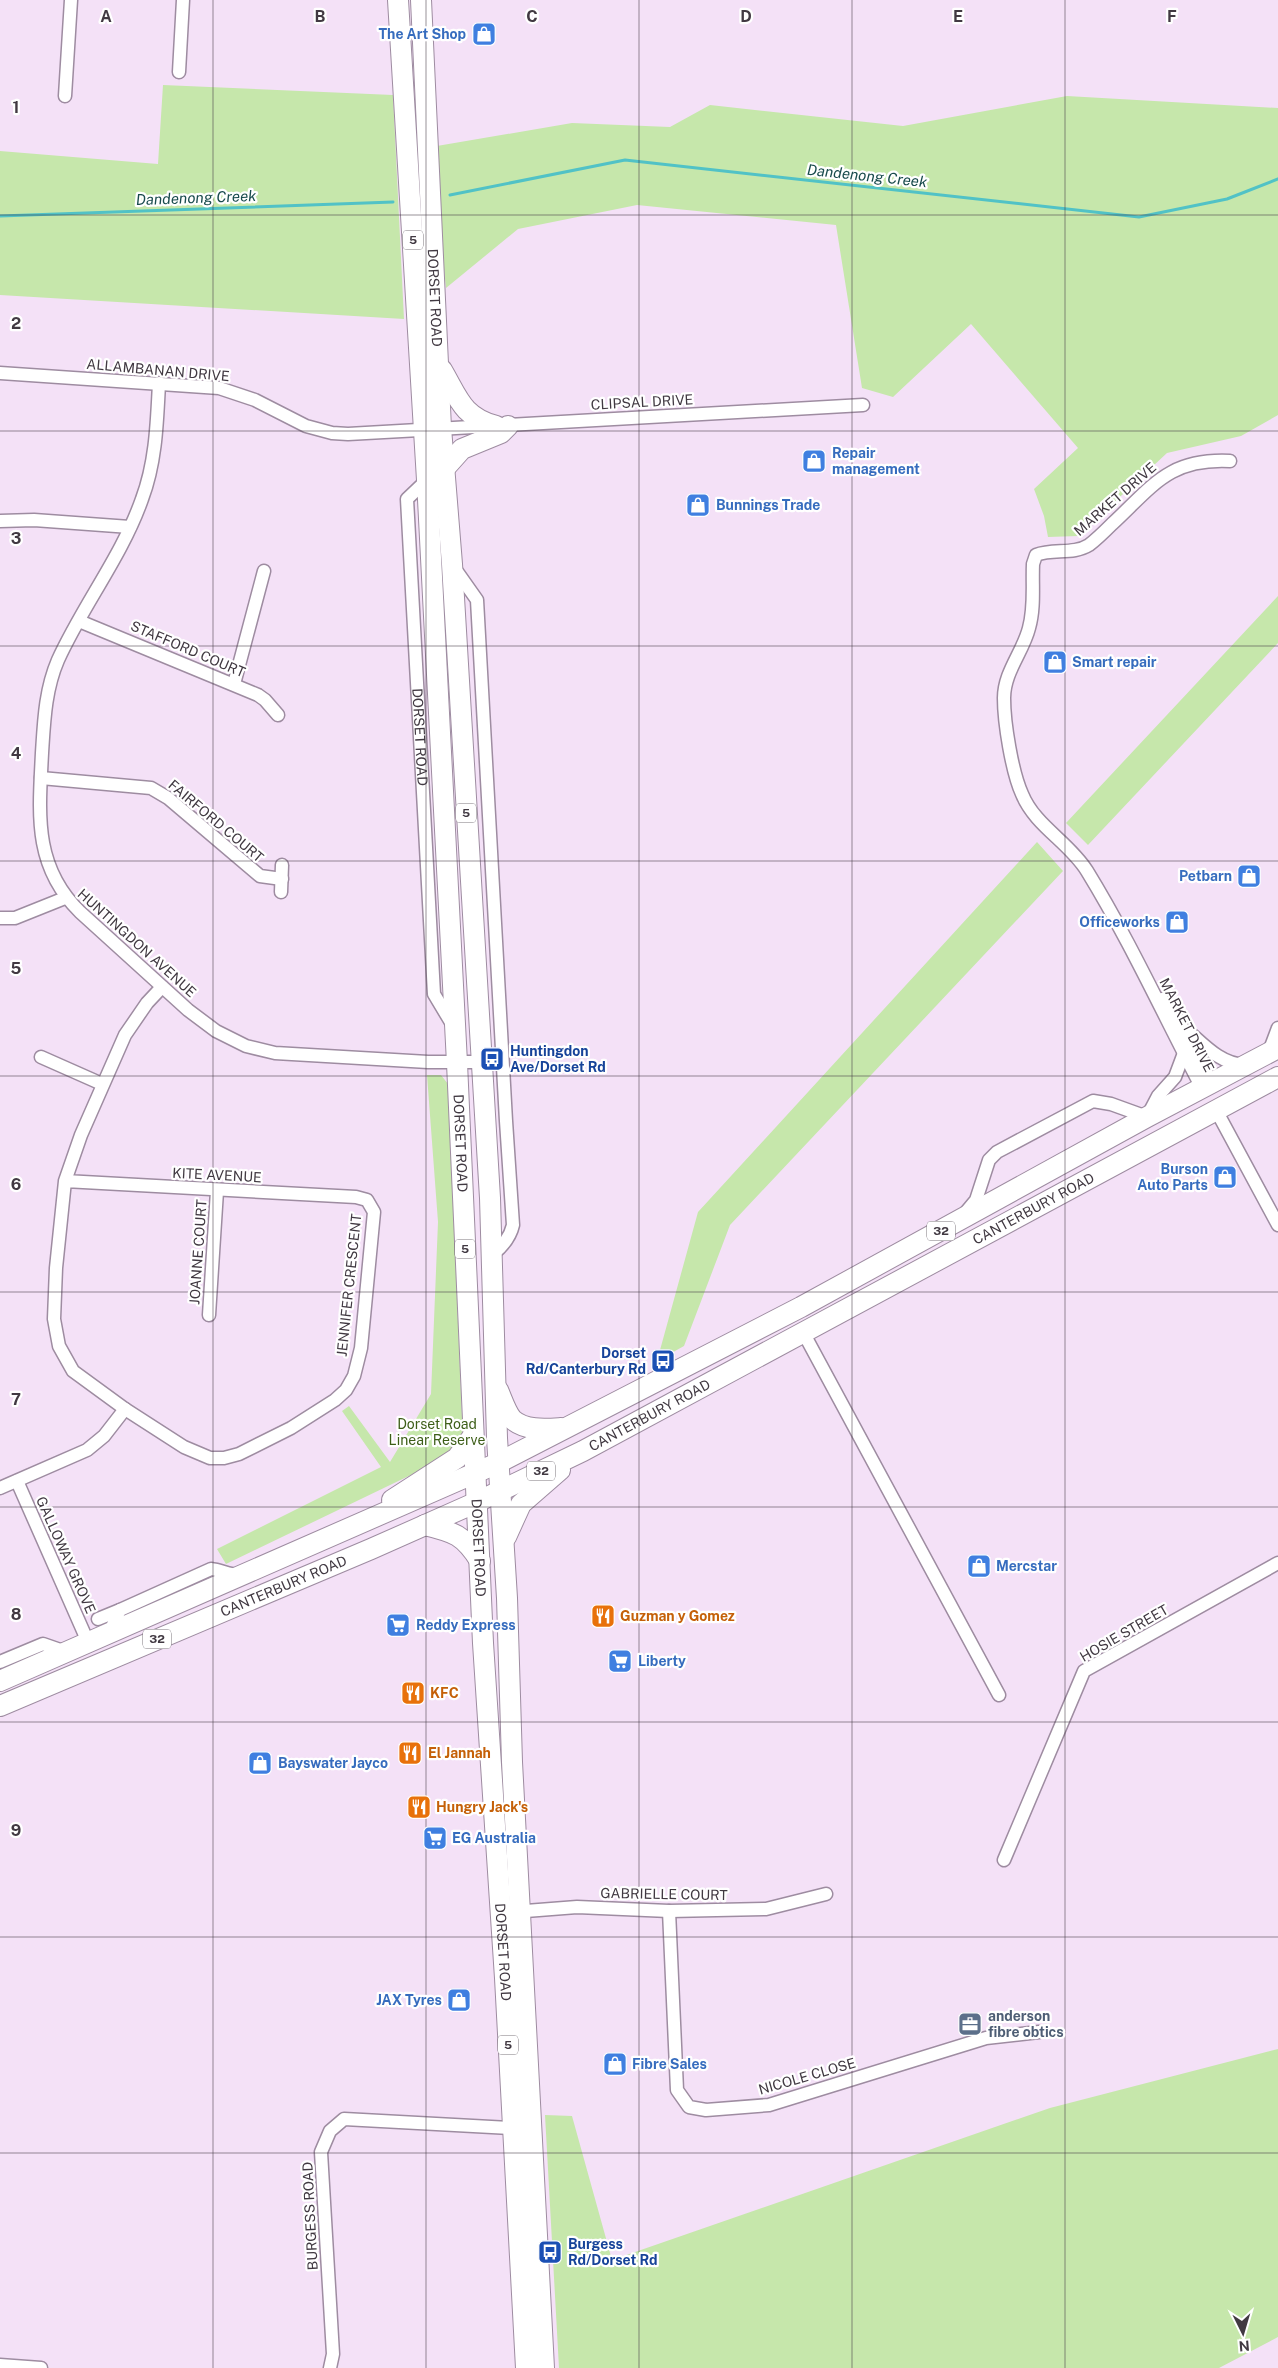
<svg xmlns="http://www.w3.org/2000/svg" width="1278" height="2368" font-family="'Public Sans',sans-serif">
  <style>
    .green { fill: #c6e7ab }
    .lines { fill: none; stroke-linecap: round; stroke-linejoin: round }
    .stream { stroke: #51c2c6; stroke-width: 3 }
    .minor-casing { stroke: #9e8ca1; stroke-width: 15 }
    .primary-casing { stroke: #9e8ca1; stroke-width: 22 }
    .minor { stroke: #fff; stroke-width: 12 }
    .primary { stroke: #fff; stroke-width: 20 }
    .grid { fill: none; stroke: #413942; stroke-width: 1; stroke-opacity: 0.55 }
    .labels { text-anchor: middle; stroke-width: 4.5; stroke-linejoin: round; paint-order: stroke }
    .shield { fill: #fff; stroke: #7a747b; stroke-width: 1 }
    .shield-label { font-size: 12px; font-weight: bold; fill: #413942 }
    .shop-label { font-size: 14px; font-weight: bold; fill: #366cbe; stroke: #fff; text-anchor: start }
    .street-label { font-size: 14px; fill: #413942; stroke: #fff }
    .transit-label { font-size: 14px; font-weight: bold; fill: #164399; stroke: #fff; text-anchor: start }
    .park-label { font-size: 14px; fill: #3d5e18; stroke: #fff }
    .food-label { font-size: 14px; font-weight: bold; fill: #c56008; stroke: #fff; text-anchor: start }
    .service-label { font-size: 14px; font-weight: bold; fill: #4e5e75; stroke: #fff; text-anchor: start }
    .water-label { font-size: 15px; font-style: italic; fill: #194b4d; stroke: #fff }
    .grid-label { font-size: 16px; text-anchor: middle; font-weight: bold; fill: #413942; stroke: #fff; stroke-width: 4.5; stroke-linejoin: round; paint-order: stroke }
  </style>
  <rect width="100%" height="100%" fill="#f4e1f7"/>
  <path class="green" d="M163,85L393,95L404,319L0,295V151L158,164Z
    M1067,96L1278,108V415L1241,436L1167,453L1078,536L1048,537L1044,516L1034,489L1078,448L971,324L893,397L862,388L836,225L637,205L518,229L446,288L431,147L572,123L670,127L710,105L903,126Z
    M1278,596V643L1088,845L1066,823Z
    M1037,842L1063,871L730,1225L684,1346L657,1361L698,1212Z
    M427,1075H441L448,1084L463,1442L442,1460L226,1564L217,1549L381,1467L342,1411L349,1406L390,1462L431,1394L438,1222Z
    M1278,2049V2337L1219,2368H559L545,2115L572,2116L612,2260L1050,2108Z"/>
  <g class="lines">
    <path class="stream" d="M450,195L625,160L1139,217L1227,199L1278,179
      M0,216L393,202"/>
    <g class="minor-casing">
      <g id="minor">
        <path d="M179,72L183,0"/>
        <path d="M65,96L71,0"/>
        <path d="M0,373L219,388L255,400L306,426L332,433L348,434L863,405"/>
        <path d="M159,383C157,422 156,462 142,499C122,556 83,605 58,660C45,690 44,722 42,753C39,814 33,866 80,912L188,1010L216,1031L246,1046L275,1053L428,1062H481"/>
        <path id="s1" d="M427,480L407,499L434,994L452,1024"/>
        <path d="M0,521L34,520L130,527"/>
        <path d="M453,566L477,600L506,1121L513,1225C510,1238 503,1246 493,1254"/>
        <path d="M79,621L258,695L265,700L278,715"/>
        <path d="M234,684L264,571"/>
        <path d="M41,778L151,788L168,798L260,876L282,879"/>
        <path d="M281,892L282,865"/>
        <path d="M0,918H15L65,898"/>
        <path d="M1162,999L1181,1025L1212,1083"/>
        <path d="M1188,1031C1205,1046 1221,1064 1245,1065"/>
        <path d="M1269,1052L1278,1028"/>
        <path d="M41,1057L102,1084"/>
        <path d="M1202,1088C1164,1016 1130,941 1087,871C1069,842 1035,826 1022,794C1012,772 1004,723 1004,698C1004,672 1023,652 1029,628C1035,607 1032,585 1033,564L1036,555C1053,548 1073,555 1089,545C1097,539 1105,531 1112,524C1153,486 1169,458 1230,461"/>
        <path d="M1216,1110L1278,1225"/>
        <path d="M65,1181L356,1197L367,1200L374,1212L361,1348L354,1376L346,1390L335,1400L291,1428L239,1454L224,1458H210L184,1447L125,1409L73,1371L59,1346L54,1319L56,1268L65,1181L81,1135L125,1035L147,1003L162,987"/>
        <path d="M966,1212L976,1200L989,1160L997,1152L1093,1101L1111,1104L1147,1117L1158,1096L1175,1077L1184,1053"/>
        <path d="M209,1315L217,1191"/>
        <path d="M803,1332L999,1695"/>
        <path d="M17,1481L88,1642"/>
        <path d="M0,1488L87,1450L104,1436L125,1409"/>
        <path d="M98,1619L120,1610"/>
        <path d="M109,1633L120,1610L211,1569C221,1570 229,1575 239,1575"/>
        <path d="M0,1662L43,1644L66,1652"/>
        <path d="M1004,1860L1084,1671L1278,1563"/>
        <path d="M669,1911L677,2090L689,2107L706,2110L769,2105L986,2038L1039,2032"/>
        <path d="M513,1912L577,1907L669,1911L766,1909L826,1894"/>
        <path d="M0,2365L41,2368"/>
        <path d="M330,2368L333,2354L321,2152L330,2131L344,2119L512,2128"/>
      </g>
    </g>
    <g class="primary-casing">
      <g id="primary">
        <path id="s2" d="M398,0L427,480L457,1063L483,1643L505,1978L526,2368"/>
        <path id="s3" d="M421,0L441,428L452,564L490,1198L497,1438L507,1598L512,1762L544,2368"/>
        <path d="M442,370C458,397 462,417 496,426"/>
        <path d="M445,468L462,449L501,433L508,426"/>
        <path d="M498,1390C502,1399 506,1412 512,1419C525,1431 546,1429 561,1428"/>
        <path d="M392,1500L457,1458L473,1436"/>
        <path d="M425,1525C454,1532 464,1535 480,1561"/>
        <path d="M506,1537L521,1504L560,1470"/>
        <path d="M0,1681L498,1463L801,1307L1147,1117L1278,1048"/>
        <path id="s4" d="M0,1706L371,1549L477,1502L583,1451L1278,1077"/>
      </g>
    </g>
    <use href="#minor" class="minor"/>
    <use href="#primary" class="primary"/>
  </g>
  <path class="grid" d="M213,0V2368M426,0V2368M639,0V2368M852,0V2368M1065,0V2368M0,215H1278M0,431H1278M0,646H1278M0,861H1278M0,1076H1278M0,1292H1278M0,1507H1278M0,1722H1278M0,1937H1278M0,2153H1278"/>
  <defs>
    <g id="shop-square" transform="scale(1.25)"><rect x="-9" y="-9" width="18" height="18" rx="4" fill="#3f7fe0" stroke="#fff"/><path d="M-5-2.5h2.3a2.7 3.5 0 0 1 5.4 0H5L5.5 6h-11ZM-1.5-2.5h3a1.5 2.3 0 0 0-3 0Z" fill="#fff"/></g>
    <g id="bus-square" transform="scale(1.25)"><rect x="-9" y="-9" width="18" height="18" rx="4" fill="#1a4fb4" stroke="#fff"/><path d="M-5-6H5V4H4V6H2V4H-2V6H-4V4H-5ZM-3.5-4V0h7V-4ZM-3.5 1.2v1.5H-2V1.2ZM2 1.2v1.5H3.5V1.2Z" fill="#fff"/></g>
    <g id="restaurant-square" transform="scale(1.25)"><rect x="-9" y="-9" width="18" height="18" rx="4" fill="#e8710a" stroke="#fff"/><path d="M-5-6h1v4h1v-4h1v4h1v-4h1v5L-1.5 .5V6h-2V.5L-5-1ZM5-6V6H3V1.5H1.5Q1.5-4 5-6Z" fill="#fff"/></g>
    <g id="supermarket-square" transform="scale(1.25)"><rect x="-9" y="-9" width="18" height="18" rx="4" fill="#3f7fe0" stroke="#fff"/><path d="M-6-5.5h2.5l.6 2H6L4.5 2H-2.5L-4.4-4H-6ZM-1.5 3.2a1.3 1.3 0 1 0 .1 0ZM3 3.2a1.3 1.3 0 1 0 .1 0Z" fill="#fff"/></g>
    <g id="office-square" transform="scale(1.25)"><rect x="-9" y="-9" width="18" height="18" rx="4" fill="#5c6f8a" stroke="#fff"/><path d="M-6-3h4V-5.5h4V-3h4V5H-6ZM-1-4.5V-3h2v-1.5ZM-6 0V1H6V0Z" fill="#fff"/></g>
  </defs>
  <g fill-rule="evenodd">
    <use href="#shop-square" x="484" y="34"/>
    <use href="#shop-square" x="814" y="461"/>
    <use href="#shop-square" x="698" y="505"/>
    <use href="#shop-square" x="1055" y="662"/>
    <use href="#shop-square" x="1249" y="876"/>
    <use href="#shop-square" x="1177" y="922"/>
    <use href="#bus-square" x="492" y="1059"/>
    <use href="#shop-square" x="1225" y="1177"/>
    <use href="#bus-square" x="663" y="1361"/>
    <use href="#shop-square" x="979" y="1566"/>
    <use href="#restaurant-square" x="603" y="1616"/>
    <use href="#supermarket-square" x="398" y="1625"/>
    <use href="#supermarket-square" x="620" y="1661"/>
    <use href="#restaurant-square" x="413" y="1693"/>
    <use href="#restaurant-square" x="410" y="1753"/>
    <use href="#shop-square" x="260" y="1763"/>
    <use href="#restaurant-square" x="419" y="1807"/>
    <use href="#supermarket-square" x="435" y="1838"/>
    <use href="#shop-square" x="459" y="2000"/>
    <use href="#office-square" x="970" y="2024"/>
    <use href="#shop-square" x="615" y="2064"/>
    <use href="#bus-square" x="550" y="2252"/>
  </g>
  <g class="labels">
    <g class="shield">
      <rect x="403" y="230.5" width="20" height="19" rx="4"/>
      <rect x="456" y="803.5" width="20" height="19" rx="4"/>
      <rect x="927" y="1221.5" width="28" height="19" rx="4"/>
      <rect x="455" y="1239.5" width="20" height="19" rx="4"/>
      <rect x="527" y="1461.5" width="28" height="19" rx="4"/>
      <rect x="143" y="1629.5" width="28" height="19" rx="4"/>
      <rect x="498" y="2035.5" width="20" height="19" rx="4"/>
    </g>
    <g class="shield-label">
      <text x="413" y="244">5</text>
      <text x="466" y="817">5</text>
      <text x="941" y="1235">32</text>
      <text x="465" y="1253">5</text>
      <text x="541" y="1475">32</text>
      <text x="157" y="1643">32</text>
      <text x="508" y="2049">5</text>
    </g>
    <g class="shop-label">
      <text x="466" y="39" text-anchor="end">The Art Shop</text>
      <text x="832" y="458">Repair<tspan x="832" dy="16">management</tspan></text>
      <text x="716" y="510">Bunnings Trade</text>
      <text x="1072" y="667">Smart repair</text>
      <text x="1232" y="881" text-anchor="end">Petbarn</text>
      <text x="1160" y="927" text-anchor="end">Officeworks</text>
      <text x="1208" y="1174" text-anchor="end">Burson<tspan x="1208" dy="16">Auto Parts</tspan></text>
      <text x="996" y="1571">Mercstar</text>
      <text x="416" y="1630">Reddy Express</text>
      <text x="638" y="1666">Liberty</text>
      <text x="278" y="1768">Bayswater Jayco</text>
      <text x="452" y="1843">EG Australia</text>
      <text x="442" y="2005" text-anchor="end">JAX Tyres</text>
      <text x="632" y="2069">Fibre Sales</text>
    </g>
    <g class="street-label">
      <text dy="5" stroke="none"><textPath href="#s3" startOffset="298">DORSET ROAD</textPath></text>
      <text transform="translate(158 370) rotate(5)" y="5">ALLAMBANAN DRIVE</text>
      <text transform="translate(642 402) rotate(-3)" y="5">CLIPSAL DRIVE</text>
      <text transform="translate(1115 499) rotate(-41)" y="5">MARKET DRIVE</text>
      <text transform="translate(188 649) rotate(23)" y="5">STAFFORD COURT</text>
      <text dy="5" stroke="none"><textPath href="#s1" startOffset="266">DORSET ROAD</textPath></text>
      <text transform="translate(216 821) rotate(40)" y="5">FAIRFORD COURT</text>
      <text transform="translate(137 943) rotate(42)" y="5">HUNTINGDON AVENUE</text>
      <text transform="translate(1187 1025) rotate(63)" y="5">MARKET DRIVE</text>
      <text dy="5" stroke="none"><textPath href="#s2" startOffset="1145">DORSET ROAD</textPath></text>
      <text transform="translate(217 1175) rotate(3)" y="5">KITE AVENUE</text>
      <text dy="5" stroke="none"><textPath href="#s4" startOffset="1148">CANTERBURY ROAD</textPath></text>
      <text transform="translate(198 1252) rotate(-86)" y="5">JOANNE COURT</text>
      <text transform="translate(349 1285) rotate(-84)" y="5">JENNIFER CRESCENT</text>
      <text dy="5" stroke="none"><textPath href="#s4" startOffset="712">CANTERBURY ROAD</textPath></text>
      <text dy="5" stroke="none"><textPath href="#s2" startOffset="1550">DORSET ROAD</textPath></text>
      <text transform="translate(66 1555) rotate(66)" y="5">GALLOWAY GROVE</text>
      <text dy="5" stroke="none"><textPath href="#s4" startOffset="308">CANTERBURY ROAD</textPath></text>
      <text transform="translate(1124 1633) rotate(-30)" y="5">HOSIE STREET</text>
      <text transform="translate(664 1894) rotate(1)" y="5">GABRIELLE COURT</text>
      <text dy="5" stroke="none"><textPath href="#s2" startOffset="1955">DORSET ROAD</textPath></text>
      <text transform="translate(807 2076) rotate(-16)" y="5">NICOLE CLOSE</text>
      <text transform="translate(310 2216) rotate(-93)" y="5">BURGESS ROAD</text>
    </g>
    <g class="transit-label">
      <text x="510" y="1056">Huntingdon<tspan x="510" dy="16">Ave/Dorset Rd</tspan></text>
      <text x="646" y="1358" text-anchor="end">Dorset<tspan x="646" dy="16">Rd/Canterbury Rd</tspan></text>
      <text x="568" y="2249">Burgess<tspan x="568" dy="16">Rd/Dorset Rd</tspan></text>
    </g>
    <g class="park-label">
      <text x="437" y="1429">Dorset Road<tspan x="437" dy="16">Linear Reserve</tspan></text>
    </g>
    <g class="food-label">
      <text x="620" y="1621">Guzman y Gomez</text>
      <text x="430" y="1698">KFC</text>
      <text x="428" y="1758">El Jannah</text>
      <text x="436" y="1812">Hungry Jack's</text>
    </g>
    <g class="service-label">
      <text x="988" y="2021">anderson<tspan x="988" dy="16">fibre obtics</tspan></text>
    </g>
    <g class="water-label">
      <text transform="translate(867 176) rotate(6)" y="5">Dandenong Creek</text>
      <text transform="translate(196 198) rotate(-2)" y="5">Dandenong Creek</text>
    </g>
  </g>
  <g class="grid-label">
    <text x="106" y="22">A</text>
    <text x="320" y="22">B</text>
    <text x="532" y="22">C</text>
    <text x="746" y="22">D</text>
    <text x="958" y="22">E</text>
    <text x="1172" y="22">F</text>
    <text x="16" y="113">1</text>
    <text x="16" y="329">2</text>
    <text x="16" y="544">3</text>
    <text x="16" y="759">4</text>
    <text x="16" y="974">5</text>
    <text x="16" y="1190">6</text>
    <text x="16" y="1405">7</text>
    <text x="16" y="1620">8</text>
    <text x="16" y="1836">9</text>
  </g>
  <g transform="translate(1243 2333) rotate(175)" stroke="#ffffff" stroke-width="4" paint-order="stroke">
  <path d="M0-4L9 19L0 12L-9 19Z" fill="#413942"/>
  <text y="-8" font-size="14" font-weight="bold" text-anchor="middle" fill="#413942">N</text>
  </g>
</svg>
